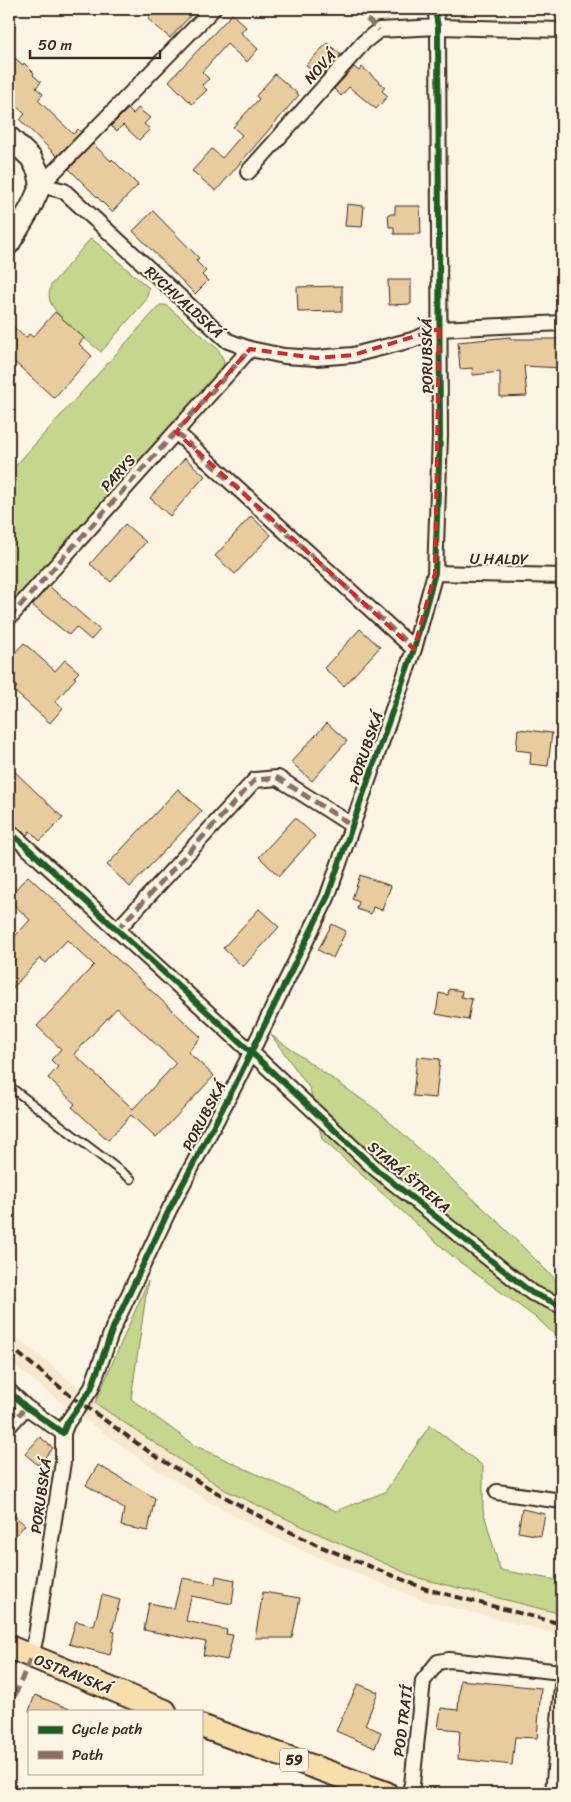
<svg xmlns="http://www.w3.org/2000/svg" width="571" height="1802" font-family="Sriracha,sans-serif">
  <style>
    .built { fill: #f6e9cf }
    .green { fill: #c4d78c; stroke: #808055 }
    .building { fill: #e9cc9d; stroke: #3b2a1e; fill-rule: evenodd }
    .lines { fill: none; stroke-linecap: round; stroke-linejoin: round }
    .lane-casing { stroke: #3b2a1e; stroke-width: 11 }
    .street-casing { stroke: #3b2a1e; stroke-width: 18 }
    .secondary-casing { stroke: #3b2a1e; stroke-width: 24 }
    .primary-casing { stroke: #3b2a1e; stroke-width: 26 }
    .lane { stroke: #fcf5e5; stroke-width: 7 }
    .street { stroke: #fcf5e5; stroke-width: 14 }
    .secondary { stroke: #fcf5e5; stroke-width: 20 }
    .primary { stroke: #f8deab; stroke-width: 22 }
    .rail { stroke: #3b2a1e; stroke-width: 4; stroke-dasharray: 8 4; stroke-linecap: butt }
    .quiet { stroke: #8d6e63; stroke-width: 5; stroke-dasharray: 10 5; stroke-linecap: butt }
    .cycleway-casing { stroke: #fcf5e5; stroke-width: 9 }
    .cycleway { stroke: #1b5e20; stroke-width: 6 }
    .marked { fill: none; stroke: #d62828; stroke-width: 4; stroke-dasharray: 10 6; stroke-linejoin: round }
    .labels { text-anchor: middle; stroke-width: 4; stroke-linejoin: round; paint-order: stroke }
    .shield { fill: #fcf5e5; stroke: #75675a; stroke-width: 1 }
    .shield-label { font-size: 14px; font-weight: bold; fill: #3b2a1e }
    .street-label { font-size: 15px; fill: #3b2a1e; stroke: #fcf5e5 }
  </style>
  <rect width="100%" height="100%" fill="#fcf5e5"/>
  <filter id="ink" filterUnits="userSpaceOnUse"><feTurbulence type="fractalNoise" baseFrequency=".02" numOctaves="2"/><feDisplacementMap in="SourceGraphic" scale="10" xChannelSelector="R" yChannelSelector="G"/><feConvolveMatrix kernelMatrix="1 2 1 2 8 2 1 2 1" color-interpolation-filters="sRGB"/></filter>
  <g filter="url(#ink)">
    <path class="built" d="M9,1331L78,1387L162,1446L562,1612V1635L422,1600L312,1555L264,1532L210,1502L149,1465L64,1405L9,1361Z"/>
    <path class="green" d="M9,163C16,180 13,196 9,213Z
      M91,238L149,288L146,300L101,352C88,341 55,316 50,301C48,295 50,290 51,285Z
      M160,305H166L218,349L224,361L222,371L9,605V473Z
      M271,1035L378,1111L494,1218L556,1280L562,1283V1342L539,1320L453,1257L322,1139L310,1089Z
      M148,1281L131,1399L194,1445L336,1511L385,1492L430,1425L483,1466V1510L500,1570L562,1581V1614L415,1577L308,1529L225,1490L95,1403Z"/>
    <path class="building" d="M158,9H184L191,15L170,38L148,19Z
      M232,14L246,27L241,33L258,49L247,62L227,44L202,72L209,79L202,85L207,90L192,104L169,81Z
      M327,43L341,55L320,78L306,65Z
      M9,53L23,65L24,63L34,73L33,75L41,82L36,88L43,94L38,100L73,134L78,129L81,132L57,156L20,120L25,114L9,100Z
      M354,67L359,71L362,67L385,87L382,91L388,96L376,109L349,87L341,96L334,89Z
      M275,74L299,95L216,191L192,171L212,149L222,158L242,135L233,127L259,99L256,96Z
      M138,108L150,118L144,124L150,129L139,140L123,125L117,131L111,126L128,109L133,114Z
      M93,144L111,161L112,159L138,185L112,212L69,169Z
      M347,204L364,206L362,227L345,226Z
      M395,206H420L421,234H394V227H389L388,214H395Z
      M153,211L199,258L196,261L206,271L202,275L208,281L195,294L133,231Z
      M388,280H411V304L389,305Z
      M342,286V311L298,312L297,287Z
      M55,312L84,338L79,344L92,356L54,398L9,357V323L26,338L29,334L33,337Z
      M510,337V339H562V368L524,366L527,396L500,397V372L473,375L472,368L460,369L458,342Z
      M185,458L205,476L170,516L150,498Z
      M251,516L271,535L235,574L215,556Z
      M125,524L146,542L111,582L90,564Z
      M49,586L100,630L91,640L76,627L69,635L32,605Z
      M360,629L380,647L344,686L324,668Z
      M24,643L55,671L65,660L79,672L74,677L76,678L55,702L63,708L50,723L14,691L17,687L9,681V659Z
      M327,723L347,741L312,781L291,762Z
      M518,729L552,733L548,766L530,764L531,752L516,750Z
      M9,766L63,818L40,841L30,831L27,835L15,825L9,822Z
      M178,789L202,811L130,887L107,865Z
      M295,818L315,836L279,876L259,857Z
      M360,875L391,886L382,910L373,907L371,914L357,909L359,902L352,899Z
      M28,876L201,1037L188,1052L214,1076L156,1138L131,1115L108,1140L72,1107L75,1104L48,1078L58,1067L51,1060L61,1049L37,1026L94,965L67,940L46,963L40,958L9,992V943L30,920L9,900V896ZM117,1008L176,1063L133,1109L74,1054Z
      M259,909L279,927L243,967L223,948Z
      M332,924L346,931L333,958L318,950Z
      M449,989L462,991L461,997L472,999L468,1020L436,1014L439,993L448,995Z
      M417,1057L440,1059L436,1098L413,1096Z
      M40,1437L53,1448L38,1465L25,1454Z
      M98,1465L155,1498L148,1531L121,1526L124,1509L86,1485Z
      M522,1509L545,1514L541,1536L518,1532Z
      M9,1511L25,1525L9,1543Z
      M216,1576L235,1580L232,1604L191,1596L186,1621L227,1630L226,1634L233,1635L227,1660L203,1655L206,1642L144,1630L149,1603L174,1608L182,1578L215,1584Z
      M263,1592L300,1598L292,1638H255Z
      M102,1595L120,1600L112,1631L115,1632L110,1655L69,1644L76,1621L94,1626Z
      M460,1680L541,1688L537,1738L515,1737L512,1765L458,1759L460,1730L438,1728L441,1708L458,1710Z
      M358,1684L378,1692L365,1725L381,1732L375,1748L336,1731Z
      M35,1695L72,1710V1711H29Z"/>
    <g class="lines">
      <g class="lane-casing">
        <path id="lane" d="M9,1086L131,1179"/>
      </g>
      <g class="street-casing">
        <path id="street" d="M213,9L41,185L64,191L228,341L250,349L284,356L316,358L353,355L412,340L439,329L562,323
          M248,172L364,42L379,30L438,27L562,30
          M176,432L414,649
          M435,573L562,576
          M9,618L250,349
          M9,831L251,1052L376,1169L532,1293L562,1306
          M117,930L255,780L278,778L353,826
          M9,1391L26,1407L63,1433
          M9,1426L26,1407
          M497,1492L562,1501
          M31,1657L36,1636L63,1462V1433L67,1423L91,1389L113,1328L169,1210L236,1083L327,898L414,649L435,573L440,436L438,27L435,9
          M409,1793L412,1784L423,1681L438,1662L449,1660L562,1672
          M553,1793L562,1686"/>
      </g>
      <g class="secondary-casing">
        <path id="secondary" d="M9,137L31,158L38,171L41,185L30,209L9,244"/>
      </g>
      <g class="primary-casing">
        <path id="primary" d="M9,1647L165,1711
          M201,1726L386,1793"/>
      </g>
      <use href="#lane" class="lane"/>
      <use href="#street" class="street"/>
      <use href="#secondary" class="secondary"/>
      <use href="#primary" class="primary"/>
      <path class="rail" d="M9,1346L71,1396L155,1456L216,1492L270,1522L317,1545L426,1589L562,1624"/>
      <path class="quiet" d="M356,9L379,30
        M176,432L414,649
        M9,618L250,349
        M117,930L255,780L278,778L353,826
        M9,1426L26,1407
        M9,1710L31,1657"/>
      <g class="cycleway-casing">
        <path id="cycleway" d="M9,831L251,1052L376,1169L532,1293L562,1306
          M9,1391L26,1407L63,1433L67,1423L91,1389L113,1328L169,1210L236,1083L327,898L414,649L435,573L440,436L438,27L435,9"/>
      </g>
      <use href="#cycleway" class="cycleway"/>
    </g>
  </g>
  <path class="marked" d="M439,329L435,573L414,649L176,432L250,349L316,358L353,355Z"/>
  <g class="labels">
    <rect class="shield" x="280" y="1748.5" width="28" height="23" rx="4"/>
    <g class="shield-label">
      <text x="294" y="1765">59</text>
    </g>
    <g class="street-label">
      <text transform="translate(320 67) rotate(-48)" y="5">NOVÁ</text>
      <text transform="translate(184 302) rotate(42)" y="5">RYCHVALDSKÁ</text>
      <text transform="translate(427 356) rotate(-91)" y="5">PORUBSKÁ</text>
      <text transform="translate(118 473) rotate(-48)" y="5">PARYS</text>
      <text transform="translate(499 559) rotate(1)" y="5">U HALDY</text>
      <text transform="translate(366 748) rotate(-71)" y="5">PORUBSKÁ</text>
      <text transform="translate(204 1116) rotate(-62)" y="5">PORUBSKÁ</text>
      <text transform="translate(409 1177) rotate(40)" y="5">STARÁ ŠTREKA</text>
      <text transform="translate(41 1496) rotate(-82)" y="5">PORUBSKÁ</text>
      <text transform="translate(73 1674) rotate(22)" y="5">OSTRAVSKÁ</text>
      <text transform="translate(403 1721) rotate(-83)" y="5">POD TRATÍ</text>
    </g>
  </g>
  <rect width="571" height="1802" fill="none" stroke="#fcf5e5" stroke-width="30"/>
  <rect x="15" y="15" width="541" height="1772" fill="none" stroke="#3b2a1e" stroke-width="2" filter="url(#ink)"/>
  <rect x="28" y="1710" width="175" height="65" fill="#fcf5e5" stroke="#afa495"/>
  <rect x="38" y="1726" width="25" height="8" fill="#1b5e20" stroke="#afa495"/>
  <text x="72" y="1734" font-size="15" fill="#3b2a1e">Cycle path</text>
  <rect x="38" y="1751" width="25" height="8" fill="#8d6e63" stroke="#afa495"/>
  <text x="72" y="1760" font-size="15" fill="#3b2a1e">Path</text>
  <path d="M30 50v8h130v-8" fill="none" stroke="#3b2a1e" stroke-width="2.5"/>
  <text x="38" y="50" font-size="15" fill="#3b2a1e" stroke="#fcf5e5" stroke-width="4" paint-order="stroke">50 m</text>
</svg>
